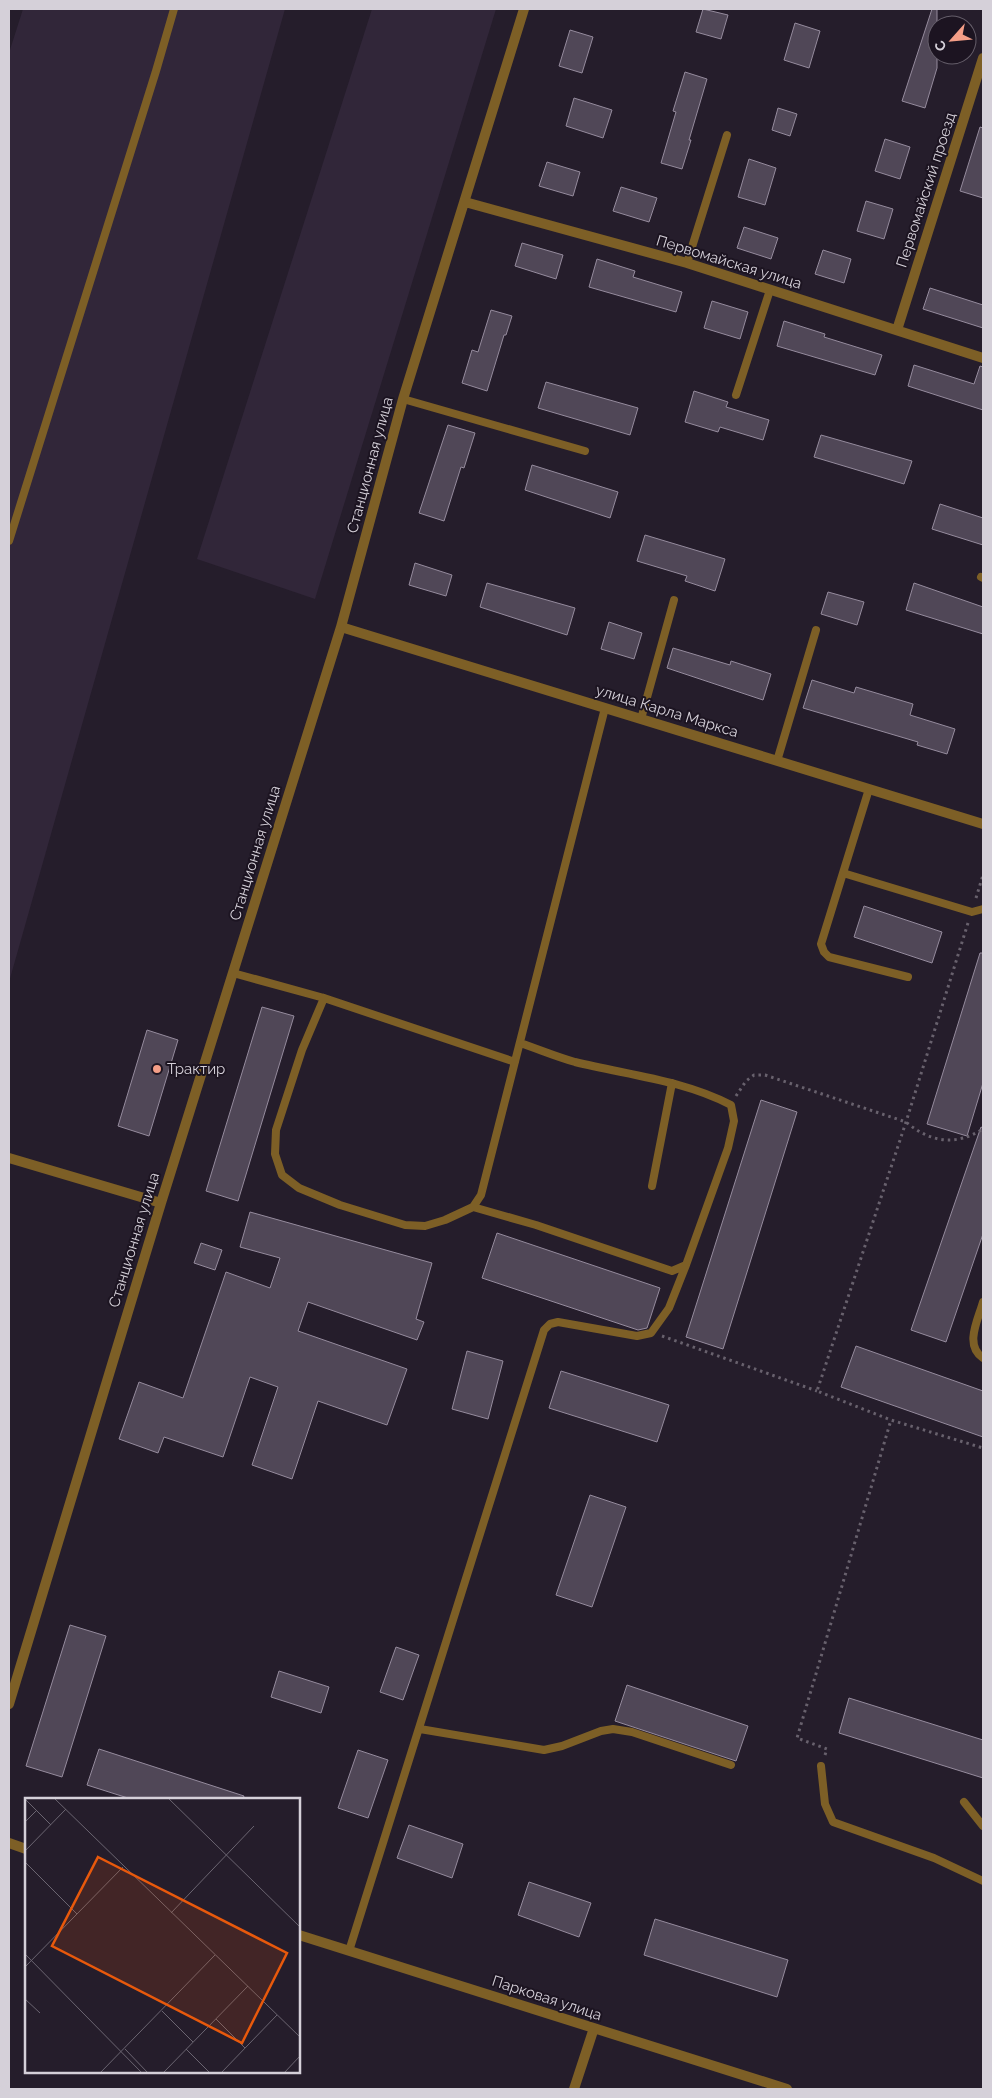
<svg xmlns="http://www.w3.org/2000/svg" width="992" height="2098" font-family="Raleway,sans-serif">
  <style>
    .built { fill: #312639 }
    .building { fill: #504757; stroke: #958b9d }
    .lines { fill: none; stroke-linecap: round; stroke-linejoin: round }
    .path { stroke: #68616d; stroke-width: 3; stroke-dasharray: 2.5 4; stroke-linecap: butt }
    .service { stroke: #7d5f26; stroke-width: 8 }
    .minor { stroke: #7d5f26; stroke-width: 10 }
    .poi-dot { fill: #f49e87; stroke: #1c1421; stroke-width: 2 }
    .labels { text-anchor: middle; stroke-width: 4; stroke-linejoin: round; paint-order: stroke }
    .street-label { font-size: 15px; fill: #d5d0d9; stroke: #1c1421 }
    .poi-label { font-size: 15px; fill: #d5d0d9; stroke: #1c1421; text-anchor: start }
    .inset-road { fill: none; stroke: #6b6571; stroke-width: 1 }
    .view { fill: #e8590c; fill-opacity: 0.15; stroke: #e8590c; stroke-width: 2.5 }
    .inset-edge { fill: none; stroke: #d5d0d9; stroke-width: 2.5 }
  </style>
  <rect width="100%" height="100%" fill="#251d2b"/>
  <path class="built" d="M23,9H285L9,982V53Z
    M372,9H496L315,599L197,559Z"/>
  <path class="building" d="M703,9L728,15L721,39L696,32Z
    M932,9H937V68L925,108L902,101Z
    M795,23L820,31L809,68L784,60Z
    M570,30L593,37L582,73L559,66Z
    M685,72L707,79L689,140H691L682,169L661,163L676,112L673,111Z
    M574,98L612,110L603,138L566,126Z
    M778,108L797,114L790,136L772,130Z
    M980,127L983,128V198L960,191Z
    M885,139L910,147L900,179L875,171Z
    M749,159L776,168L765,205L738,197Z
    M547,162L580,172L573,196L539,186Z
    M621,187L657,198L649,222L613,211Z
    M866,201L893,209L884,239L857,231Z
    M744,227L778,238L771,259L737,248Z
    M522,243L563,255L556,279L515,266Z
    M823,250L851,259L844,283L815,274Z
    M597,259L635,271L633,277L682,292L676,312L589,287Z
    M930,288L983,305V328L923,309Z
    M712,301L748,312L740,339L704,328Z
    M491,310L512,316L506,335H504L487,391L462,383L472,350L478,352Z
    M784,321L825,334L824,337L882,355L875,375L777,346Z
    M914,365L974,384L980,366L983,367V410L908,386Z
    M546,382L638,408L630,435L538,408Z
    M694,391L728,402L726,407L769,420L763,440L720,427L718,432L685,422Z
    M448,425L475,433L464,468L461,467L444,521L419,513Z
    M821,435L912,461L904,484L814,457Z
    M532,465L618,492L610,518L525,490Z
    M940,504L983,518V545L932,529Z
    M645,535L725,559L715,591L685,581L687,576L637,561Z
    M415,563L452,575L446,596L409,585Z
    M487,583L575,608L567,635L480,607Z
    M914,583L983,607V634L906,610Z
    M828,592L864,602L857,625L821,614Z
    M609,622L642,633L634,659L601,649Z
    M673,648L730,665L731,661L771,674L763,700L667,668Z
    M812,680L854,693L856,687L913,704L910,715L955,729L947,754L917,745L918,742L803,708Z
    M864,906L942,932L932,963L854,937Z
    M980,953H983V1083L967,1136L927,1124Z
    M262,1007L294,1016L238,1201L206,1191Z
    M147,1030L178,1040L149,1136L118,1126Z
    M761,1100L797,1112L723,1349L686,1337Z
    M981,1127L983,1128V1234L946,1342L911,1330Z
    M250,1212L432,1263L416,1319L424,1322L417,1340L308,1302L298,1331L407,1369L387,1425L318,1401L292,1479L252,1465L278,1387L250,1377L223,1457L164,1437L158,1453L119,1439L139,1382L183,1398L226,1272L270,1288L280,1258L240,1247Z
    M497,1233L660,1288L647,1328L638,1330L482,1278Z
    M201,1243L222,1250L215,1270L194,1263Z
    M856,1346L983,1391V1437L841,1387Z
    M467,1351L503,1361L488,1419L452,1409Z
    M561,1371L669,1405L657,1442L549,1408Z
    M590,1495L626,1507L592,1607L556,1595Z
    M70,1625L106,1636L62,1777L26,1766Z
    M396,1647L419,1655L403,1700L380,1692Z
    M279,1671L329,1687L321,1713L271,1697Z
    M627,1685L748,1726L736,1761L615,1721Z
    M849,1698L983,1740V1778L839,1733Z
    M99,1749L244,1796L243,1799H131L87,1785Z
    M358,1750L388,1760L368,1818L338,1808Z
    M409,1825L463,1844L452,1878L397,1858Z
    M529,1882L591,1903L579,1937L518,1915Z
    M655,1919L788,1960L777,1997L644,1955Z"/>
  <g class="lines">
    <path class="path" d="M976,898L983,875
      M968,923L906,1122L817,1391L891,1420L983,1448
      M736,1096L746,1081L754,1075H765L906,1122C931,1143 956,1146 983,1129
      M662,1336L817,1391
      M825,1755L827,1749L797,1738L891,1420"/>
    <path class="service" d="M687,263L727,135
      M736,395L770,290
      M403,399L585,451
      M9,541L156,71L174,9
      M981,577L983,578
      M641,719L674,600
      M777,761L816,630
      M869,789L821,944L824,952L829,957L908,977
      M843,873L972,912L983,909
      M233,973L324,998L515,1062
      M324,998L302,1050L276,1130L275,1154L282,1175L299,1188L340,1205L405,1225L425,1226L445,1220L473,1207L481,1195L605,708
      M652,1186L672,1083
      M473,1207L536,1225L672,1271L686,1265L728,1148L734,1121L731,1105C683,1080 628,1075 575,1062C557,1057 538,1049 520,1043
      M983,1302C978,1320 964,1345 983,1358
      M420,1729L544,1750L562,1746L601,1731L613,1729L632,1732L731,1765
      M821,1766L825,1804L833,1822L934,1858L983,1881
      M964,1802L983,1826
      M349,1951L544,1330L550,1324L558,1322L637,1336L651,1333L669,1308L686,1265"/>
    <path class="minor" d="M465,202L687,263L983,358
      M897,330L983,58
      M341,627L983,824
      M9,1158L161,1203
      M9,1704L161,1203L341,627L403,399L524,9
      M9,1843L26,1849
      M299,1935L787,2089
      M574,2089L594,2028"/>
  </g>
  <circle class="poi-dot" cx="157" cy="1069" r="5"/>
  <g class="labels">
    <g class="street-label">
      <text transform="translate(926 190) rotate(-72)" y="5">Первомайский проезд</text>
      <text transform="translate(729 262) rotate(17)" y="5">Первомайская улица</text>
      <text transform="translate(370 465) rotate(-75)" y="5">Станционная улица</text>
      <text transform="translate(667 711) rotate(17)" y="5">улица Карла Маркса</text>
      <text transform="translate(255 853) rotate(-73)" y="5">Станционная улица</text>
      <text transform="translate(134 1240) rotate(-73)" y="5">Станционная улица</text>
      <text transform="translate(547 1998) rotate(18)" y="5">Парковая улица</text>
    </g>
    <g class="poi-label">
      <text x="167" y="1074">Трактир</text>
    </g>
  </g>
  <g transform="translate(25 1798)">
    <rect width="275" height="275" fill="#251d2b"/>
    <path class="inset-road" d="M29,0L275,239M143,0L275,129M0,1L26,27M0,24L11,13M0,53L41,11M0,64L52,116M146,115L229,28M0,156L117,275M0,169L98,69M0,201L15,215M137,213L168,244M191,221L220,250M100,251L123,275M161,251L185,275M75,275L190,157M138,275L223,188M196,275L252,217M259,275L275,258"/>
    <path class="view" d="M73,59L262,155L217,245L27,148Z"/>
    <rect width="275" height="275" class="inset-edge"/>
  </g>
  <rect width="992" height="2098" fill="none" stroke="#d5d0d9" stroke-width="20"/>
  <g transform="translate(952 40) rotate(243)"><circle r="24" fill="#1c1421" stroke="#665f6b"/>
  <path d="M0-4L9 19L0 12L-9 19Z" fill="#f49e87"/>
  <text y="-8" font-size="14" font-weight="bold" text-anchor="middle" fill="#d5d0d9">С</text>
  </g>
</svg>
